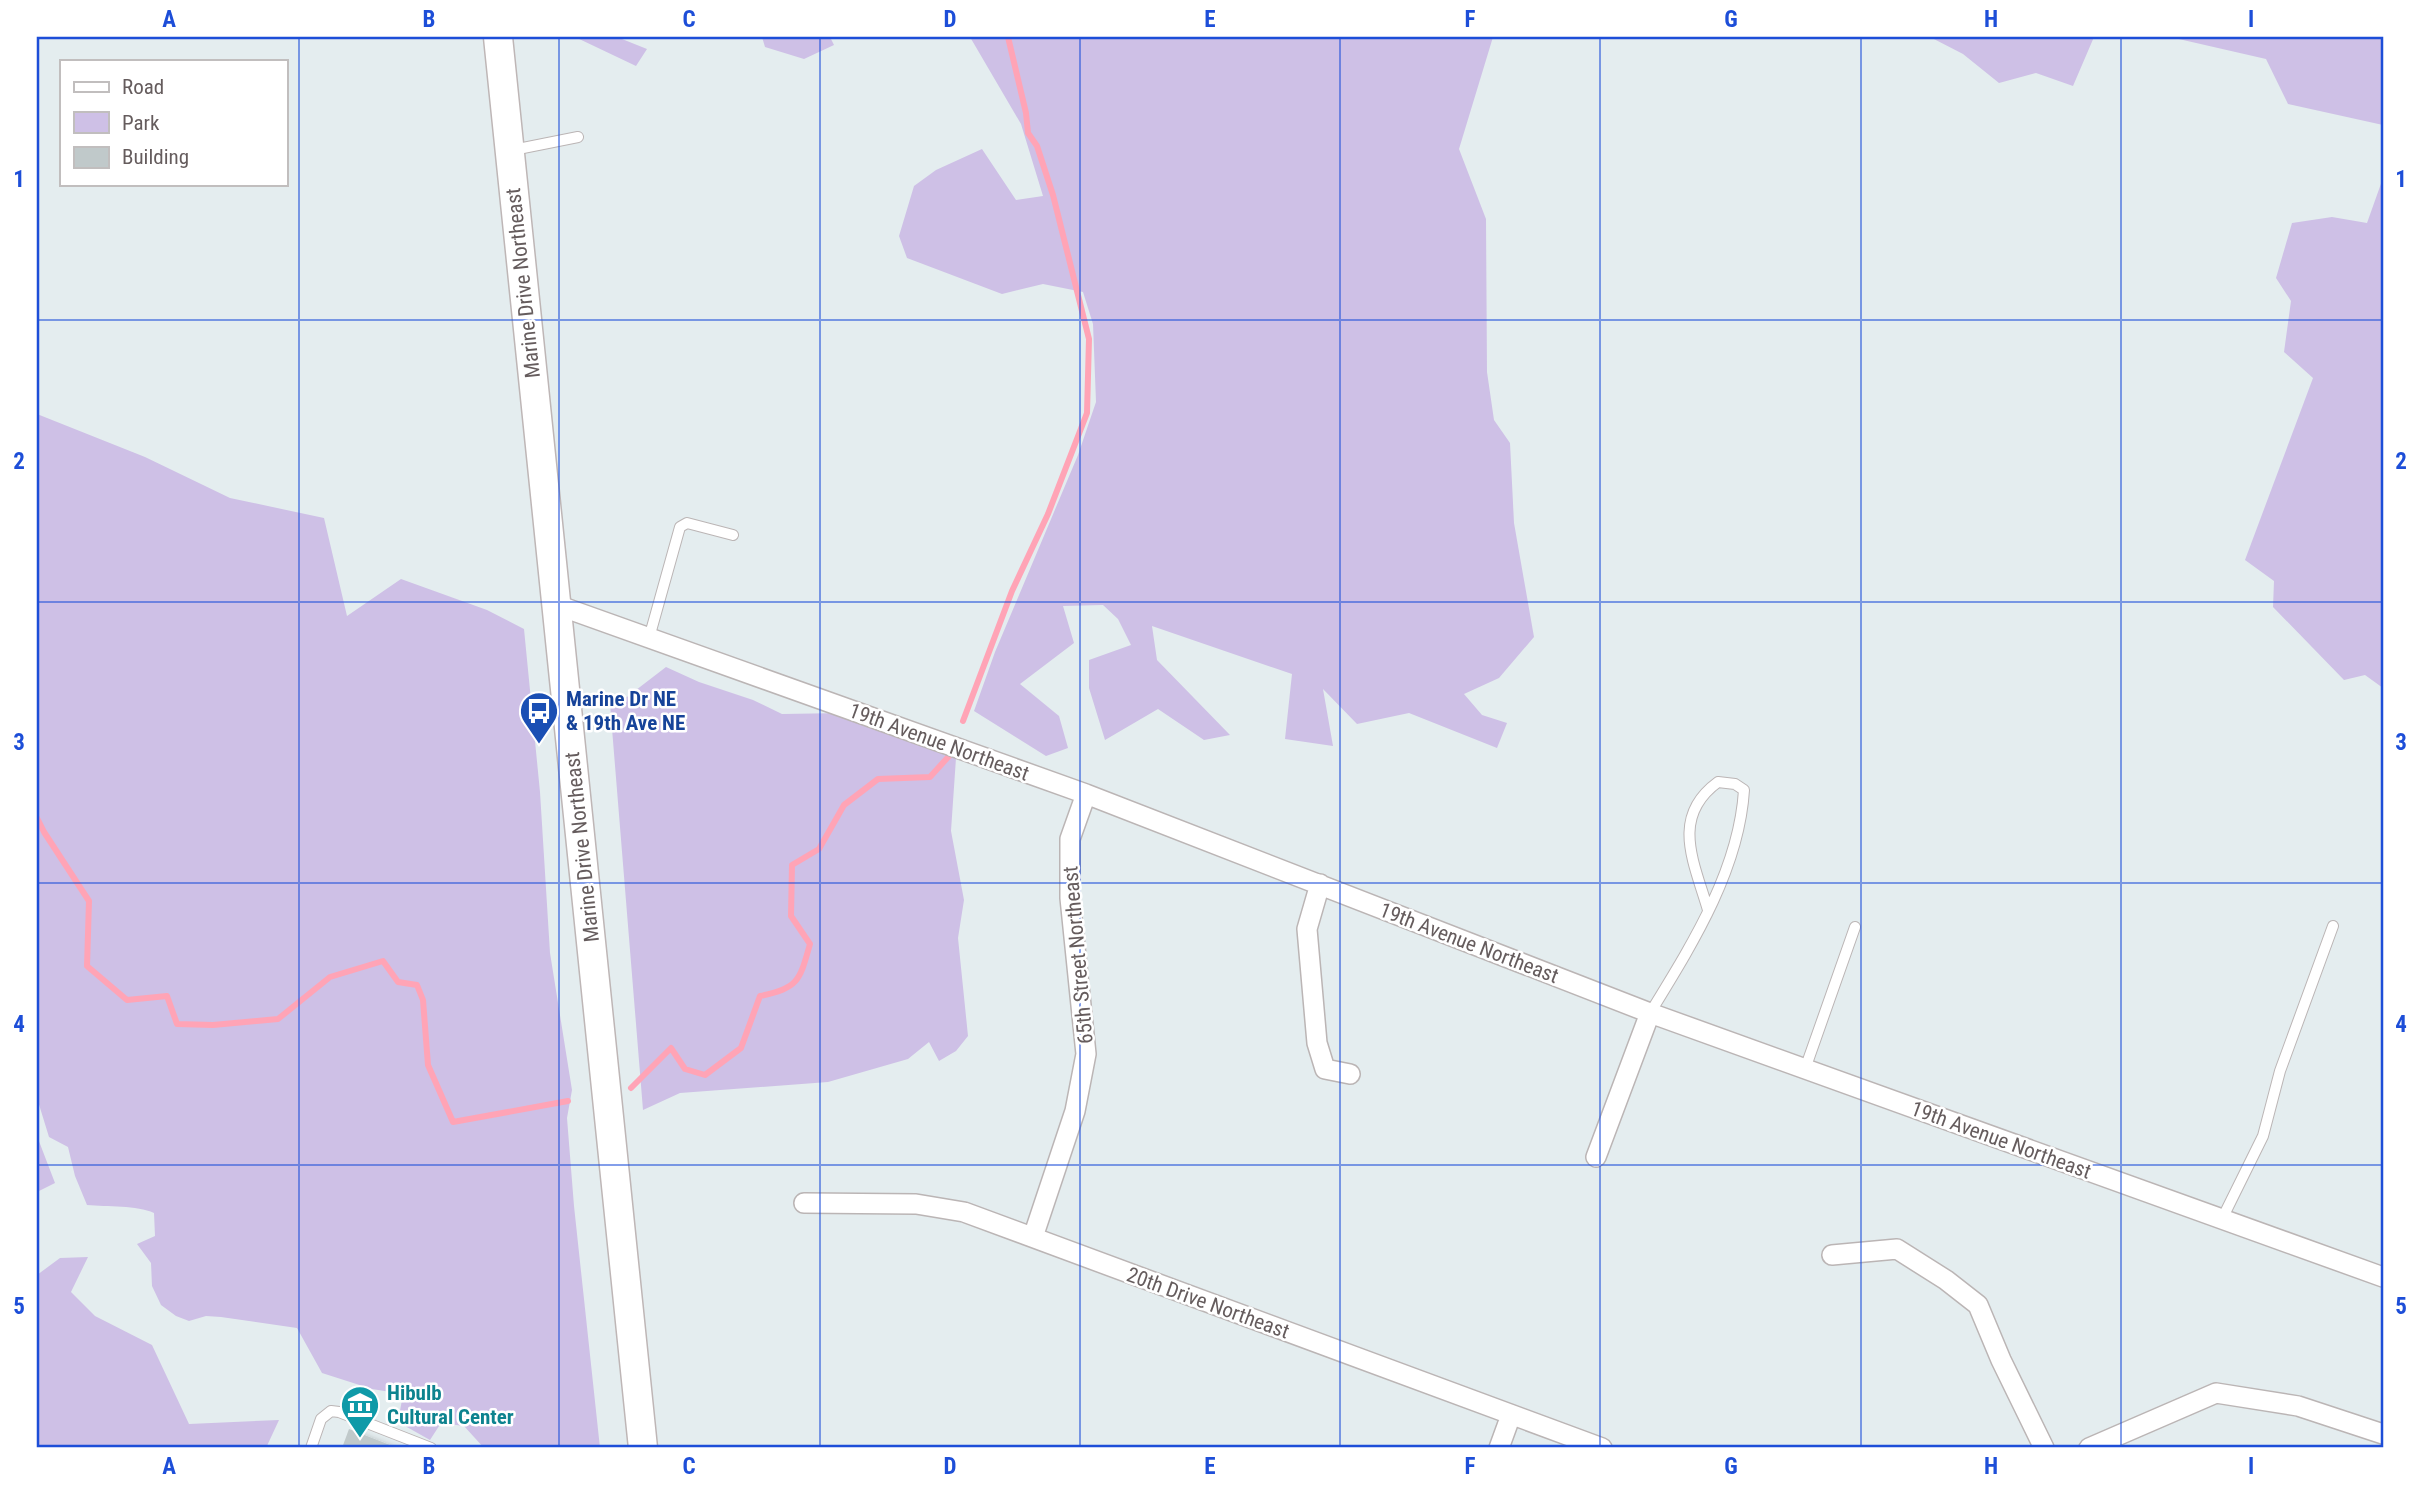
<svg xmlns="http://www.w3.org/2000/svg" width="2420" height="1485" font-family="'Roboto Condensed',sans-serif">
  <style>
    .green { fill: #cec0e6 }
    .lines { fill: none; stroke-linecap: round; stroke-linejoin: round }
    .stream { stroke: #ffa4b6; stroke-width: 6 }
    .building { fill: #c0c9ca; filter: url(#shadow) }
    .service-casing { stroke: #bbb5b5; stroke-width: 12 }
    .minor-casing { stroke: #bbb5b5; stroke-width: 22 }
    .secondary-casing { stroke: #beb6b6; stroke-width: 31 }
    .service { stroke: #fff; stroke-width: 10 }
    .minor { stroke: #fff; stroke-width: 19 }
    .secondary { stroke: #fff; stroke-width: 28 }
    .grid { fill: none; stroke: #1d4ed8; stroke-width: 2; stroke-opacity: 0.55 }
    .labels { text-anchor: middle; stroke-width: 5; stroke-linejoin: round; paint-order: stroke }
    .street-label { font-size: 21px; fill: #655c5d; stroke: #fff }
    .transit-label { font-size: 21px; font-weight: bold; fill: #164399; stroke: #fff; text-anchor: start }
    .culture-label { font-size: 21px; font-weight: bold; fill: #0d838f; stroke: #fff; text-anchor: start }
    .neatline { fill: none; stroke: #1d4ed8; stroke-width: 2.5 }
    .grid-label { font-size: 23px; text-anchor: middle; font-weight: bold; fill: #1d4ed8 }
  </style>
  <defs>
    <filter id="shadow"><feDropShadow dx="8" dy="4.5" stdDeviation="3.5" flood-color="#0004"/></filter>
  </defs>
  <rect width="100%" height="100%" fill="#e4edef"/>
  <path class="green" d="M575,37H623L622,39L647,49L636,66Z
    M762,37H830L834,45L804,59L765,47Z
    M970,37H1493L1459,149L1486,219L1487,372L1494,420L1510,443L1514,523L1534,637L1499,678L1464,694L1482,715L1507,723L1497,748L1409,713L1357,724L1323,689L1333,746L1285,739L1292,674L1152,626L1157,660L1230,735L1204,740L1158,709L1105,740L1089,688V660L1131,645L1118,619L1103,605L1063,606L1074,643L1020,684L1059,716L1068,748L1046,756L974,711L995,652L1078,455L1096,402L1093,324L1083,292L1043,284L1002,294L907,258L899,236L914,186L936,170L982,149L1016,200L1043,196L1021,124Z
    M1930,37H2094L2073,86L2036,73L1999,83L1963,54Z
    M2170,37H2383V125L2288,104L2266,59Z
    M2383,178V688L2365,675L2344,680L2273,607L2274,581L2245,560L2313,378L2284,352L2291,301L2276,278L2292,223L2332,217L2367,223Z
    M37,414L145,457L230,498L324,518L347,616L401,579L487,610L524,629L540,792L550,953L572,1090L567,1118L574,1206L600,1448H484L464,1426L441,1423L430,1440L398,1422L403,1394L372,1389L322,1373L297,1328L221,1317L206,1316L189,1321L176,1316L161,1305L152,1286L151,1263L137,1244L155,1236L154,1213C137,1205 107,1207 87,1205L75,1176L68,1147L49,1137L37,1098Z
    M666,667L699,682L753,700L782,714L843,713L956,758L951,831L964,900L958,938L968,1036L956,1051L939,1061L929,1042L908,1059L828,1082L680,1093L643,1110L610,704L623,700Z
    M37,1136L55,1183L37,1192Z
    M88,1257L71,1292L95,1316L152,1345L189,1424L279,1420L266,1448H37V1275L60,1258Z"/>
  <g class="lines">
    <path class="stream" d="M963,721L1012,591L1048,514L1087,413L1089,339L1053,195L1037,146L1028,133L1026,113L1008,37
      M37,818L44,832L89,901L87,966L127,1000L167,996L177,1024L213,1025L278,1019L330,977L383,961L398,982L417,985L423,1000L428,1065L453,1122L568,1101
      M631,1088L671,1048L685,1069L705,1075L741,1048L760,996C799,989 800,979 810,944L791,916L792,865L819,849L844,805L878,779L930,777L950,755"/>
  </g>
  <path class="building" d="M349,1429L395,1447V1448H342Z"/>
  <g class="lines">
    <g class="service-casing">
      <path id="service" d="M513,150L578,137
        M649,638L680,527L687,523L733,535
        M1650,1013C1691,946 1739,871 1744,790L1735,784L1718,782C1670,817 1694,862 1708,910
        M1805,1069L1855,927
        M2222,1219L2263,1136L2280,1071L2333,926
        M311,1448L321,1419L331,1411L339,1412L431,1448"/>
    </g>
    <g class="minor-casing">
      <path id="minor" d="M557,605L1086,794L1650,1013L2383,1277
        M1320,884L1307,929L1317,1043L1325,1069L1350,1074
        M1596,1157L1650,1013
        M804,1203L916,1204L964,1212L1602,1448
        M1033,1237L1075,1111L1086,1054L1070,898V839L1086,794
        M1832,1255L1897,1249L1946,1280L1978,1305L2001,1360L2044,1448
        M1499,1448L1511,1415
        M2089,1448L2216,1393L2298,1406L2383,1434"/>
    </g>
    <g class="secondary-casing">
      <path id="secondary" d="M498,37L643,1448"/>
    </g>
    <use href="#service" class="service"/>
    <use href="#minor" class="minor"/>
    <use href="#secondary" class="secondary"/>
  </g>
  <path class="grid" d="M299,37V1448M559,37V1448M820,37V1448M1080,37V1448M1340,37V1448M1600,37V1448M1861,37V1448M2121,37V1448M37,320H2383M37,602H2383M37,883H2383M37,1165H2383"/>
  <defs>
    <g id="bus-pin" transform="scale(2.0125)"><path d="M0 17L-7.5 6A9.5 9.5 0 1 1 7.5 6Z" fill="#1a4fb4" stroke="#fff"/><path d="M-5-6H5V4H4V6H2V4H-2V6H-4V4H-5ZM-3.5-4V0h7V-4ZM-3.5 1.2v1.5H-2V1.2ZM2 1.2v1.5H3.5V1.2Z" fill="#fff"/></g>
    <g id="museum-pin" transform="scale(2.0125)"><path d="M0 17L-7.5 6A9.5 9.5 0 1 1 7.5 6Z" fill="#0f9aa8" stroke="#fff"/><path d="M0-6L6-3V-2H-6V-3ZM-5-1h2V3h-2ZM-1-1h2V3h-2ZM3-1h2V3H3ZM-6 4H6V6H-6Z" fill="#fff"/></g>
  </defs>
  <g fill-rule="evenodd">
    <use href="#bus-pin" x="539" y="711"/>
    <use href="#museum-pin" x="360" y="1405"/>
  </g>
  <g class="labels">
    <g class="street-label">
      <text transform="translate(523 283) rotate(-96)" y="7">Marine Drive Northeast</text>
      <text transform="translate(939 742) rotate(20)" y="7">19th Avenue Northeast</text>
      <text transform="translate(582 847) rotate(-96)" y="7">Marine Drive Northeast</text>
      <text transform="translate(1469 943) rotate(21)" y="7">19th Avenue Northeast</text>
      <text transform="translate(1078 955) rotate(-95)" y="7">65th Street Northeast</text>
      <text transform="translate(2001 1140) rotate(20)" y="7">19th Avenue Northeast</text>
      <text transform="translate(1208 1303) rotate(20)" y="7">20th Drive Northeast</text>
    </g>
    <g class="transit-label">
      <text x="566" y="706">Marine Dr NE<tspan x="566" dy="24">&amp; 19th Ave NE</tspan></text>
    </g>
    <g class="culture-label">
      <text x="387" y="1400">Hibulb<tspan x="387" dy="24">Cultural Center</tspan></text>
    </g>
  </g>
  <rect width="2420" height="1485" fill="none" stroke="#ffffff" stroke-width="77"/>
  <rect x="60" y="60" width="228" height="126" fill="#ffffff" stroke="#c1bebe" stroke-width="2"/>
  <rect x="74" y="82" width="35" height="10" fill="#ffffff" stroke="#c1bebe" stroke-width="2"/>
  <text x="122" y="94" font-size="21" fill="#655c5d">Road</text>
  <rect x="74" y="112" width="35" height="21" fill="#cec0e6" stroke="#c1bebe" stroke-width="2"/>
  <text x="122" y="130" font-size="21" fill="#655c5d">Park</text>
  <rect x="74" y="147" width="35" height="21" fill="#c0c9ca" stroke="#c1bebe" stroke-width="2"/>
  <text x="122" y="164" font-size="21" fill="#655c5d">Building</text>
  <rect x="38" y="38" width="2344" height="1408" class="neatline"/>
  <g class="grid-label">
    <text x="169" y="27">A</text>
    <text x="429" y="27">B</text>
    <text x="689" y="27">C</text>
    <text x="950" y="27">D</text>
    <text x="1210" y="27">E</text>
    <text x="1470" y="27">F</text>
    <text x="1731" y="27">G</text>
    <text x="1991" y="27">H</text>
    <text x="2251" y="27">I</text>
    <text x="19" y="187">1</text>
    <text x="2401" y="187">1</text>
    <text x="19" y="469">2</text>
    <text x="2401" y="469">2</text>
    <text x="19" y="750">3</text>
    <text x="2401" y="750">3</text>
    <text x="19" y="1032">4</text>
    <text x="2401" y="1032">4</text>
    <text x="19" y="1314">5</text>
    <text x="2401" y="1314">5</text>
    <text x="169" y="1474">A</text>
    <text x="429" y="1474">B</text>
    <text x="689" y="1474">C</text>
    <text x="950" y="1474">D</text>
    <text x="1210" y="1474">E</text>
    <text x="1470" y="1474">F</text>
    <text x="1731" y="1474">G</text>
    <text x="1991" y="1474">H</text>
    <text x="2251" y="1474">I</text>
  </g>
</svg>
